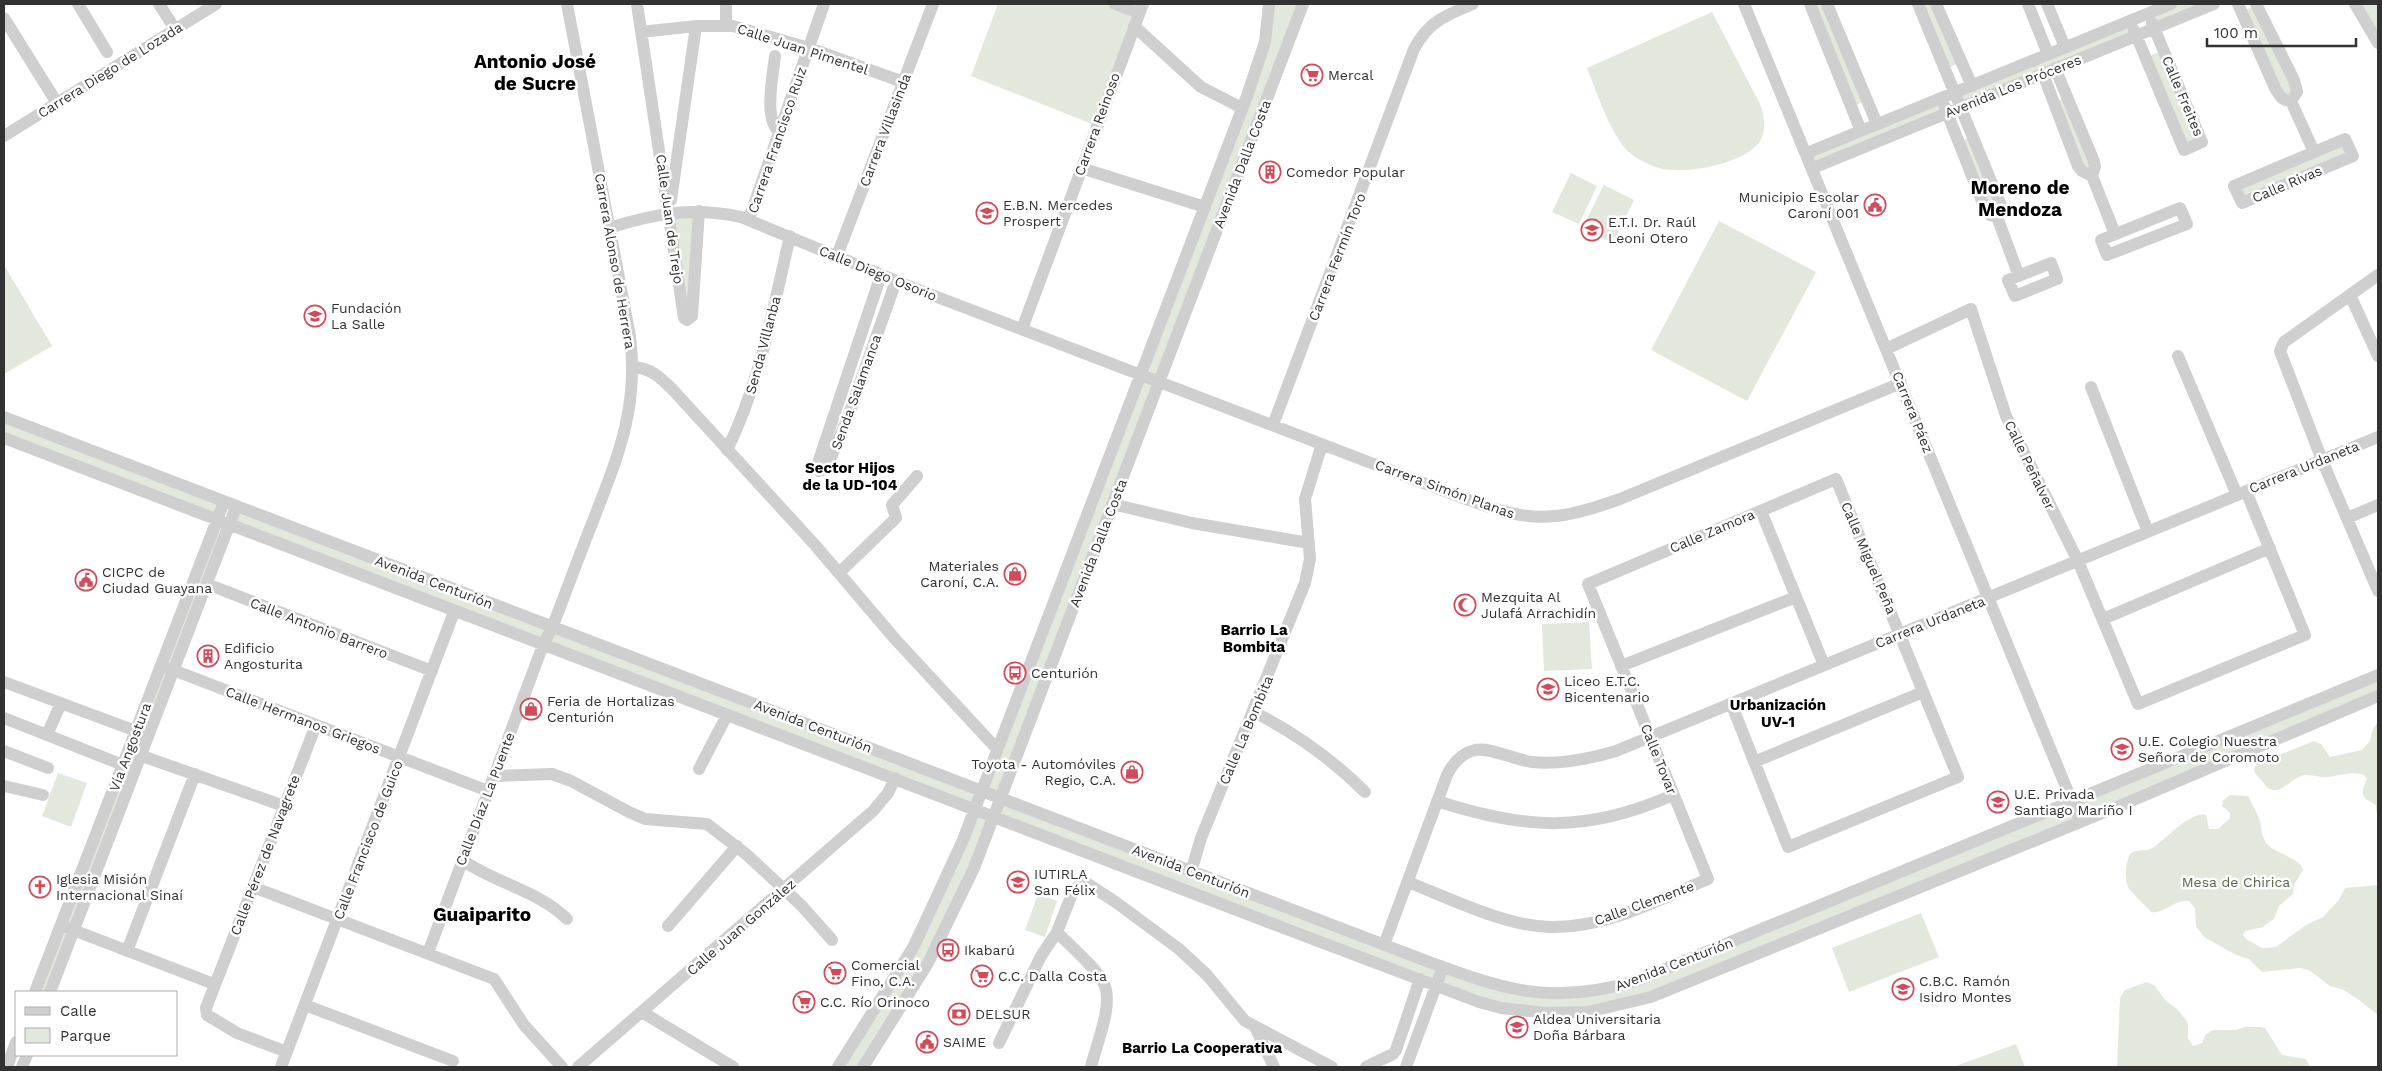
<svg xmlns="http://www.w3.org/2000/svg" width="2382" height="1071" font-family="'Work Sans',sans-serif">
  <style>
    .green { fill: #e2e8dc; fill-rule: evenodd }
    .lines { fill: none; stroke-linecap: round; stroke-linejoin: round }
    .minor { stroke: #cfcfcf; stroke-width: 12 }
    .labels { text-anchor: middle; stroke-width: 5; stroke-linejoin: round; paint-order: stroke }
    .street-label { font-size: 14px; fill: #323232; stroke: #fff }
    .poi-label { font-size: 14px; fill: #323232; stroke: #fff; text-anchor: start }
    .park-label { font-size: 14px; fill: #576944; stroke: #fff }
    .neighbourhood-label { font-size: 15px; font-weight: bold; fill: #000; stroke: #fff }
    .district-label { font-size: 19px; font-weight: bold; fill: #000; stroke: #fff }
  </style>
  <rect width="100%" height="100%" fill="#fff"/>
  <path class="green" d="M998,4H1115L1139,13L1097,126L971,76Z
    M1269,4H1303L1000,798L1509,989L1616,987L2378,675V696L1606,1010L1501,1008L993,816L974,868L863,1067H838L876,1009L974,809L229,525L50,992H35L217,521L4,438V417L224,502L217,520L229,525L236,507L981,791L1247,96ZM981,791L1000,798L993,816L975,808Z
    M1810,4H1827L1867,100L1852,107Z
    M1918,4H1936L1962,62L1946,69Z
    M2171,4H2214L2154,28L2148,13Z
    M2355,4H2378V43Z
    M2257,5L2297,88L2285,101L2241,12Z
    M1712,12L1760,104C1765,117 1767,132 1758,144C1740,165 1678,177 1653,166C1645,163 1636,158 1630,153C1612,139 1596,90 1587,68Z
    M2130,20L2136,36L1962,107L1956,92Z
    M2163,50L2202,142L2184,150L2146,58Z
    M2067,97L2093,159L2087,174L2054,102Z
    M1942,98L1948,113L1813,168L1807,153Z
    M1974,135L2000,203L1993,217L1959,142Z
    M2345,139L2353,156L2242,203L2234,186Z
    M1571,173L1597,186L1579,224L1552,212Z
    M1604,185L1634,200L1613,243L1582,228Z
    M696,211L690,320L669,212Z
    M1719,221L1816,272L1747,401L1651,350Z
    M4,265L52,346L4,374Z
    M1589,622L1592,669L1544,671L1542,624Z
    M2378,722V823L2376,805C2361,797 2360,795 2367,779L2364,775C2349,771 2340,776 2325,777C2319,777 2312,775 2305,775C2289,777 2277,804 2262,781C2258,776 2254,774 2254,768L2257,764L2314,741L2321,744L2330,757L2362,750L2370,741L2373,729Z
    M58,773L87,783L71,827L42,816Z
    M2230,795L2248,796C2252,804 2257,813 2260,821C2262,830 2261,838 2269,846C2278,854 2300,858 2303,870L2294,885L2293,894L2279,906L2274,919L2263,927L2245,931L2243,935L2246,939L2262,948L2276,947L2306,925L2323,917L2339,900L2345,888L2378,885V1015L2359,1000L2344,990L2330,986L2309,970L2300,968L2262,972L2249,959L2236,955L2204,937L2196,926L2195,908L2189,901C2174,899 2166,914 2151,912L2129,889C2124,880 2125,862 2131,853C2138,849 2147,852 2154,847C2167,838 2191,811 2206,815L2209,829H2218L2230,818V813L2222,806L2223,800Z
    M1038,894L1057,901L1045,937L1025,930Z
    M1921,913L1939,957L1849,992L1832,948Z
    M2147,982L2155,986L2166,1001L2177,1009L2186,1020L2188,1024V1038L2193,1046L2202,1043L2205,1035L2213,1030H2236L2245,1027H2260L2265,1028L2282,1055L2306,1059L2310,1067H2117L2120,998L2125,990Z
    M2016,1044L2025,1067H1953Z"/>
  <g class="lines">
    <path class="minor" d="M78,4L107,52
      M159,4L175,29
      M637,4L684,318L687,320L692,316L699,211
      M1115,4L1139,13
      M1744,4L2080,821
      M1810,4L1861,131
      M1827,4L1877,124
      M1918,4L2000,203L2002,209L1997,217
      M1936,4L1972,86
      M2028,4L2048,54
      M2047,4L2065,47
      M2238,4L2275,88C2280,96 2282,101 2291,101
      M2256,4L2294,80L2297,92L2291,101
      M2355,4L2378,43
      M4,18L57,103
      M726,25V4
      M1134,26L1201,87L1242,108
      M2134,30L2184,150L2202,142L2152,23
      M641,32L696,26H733L809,48L903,82
      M775,56C773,75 763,121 780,132
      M2055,68L2093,159L2095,166L2092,176L2115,234
      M2043,74L2078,166L2082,171L2092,176
      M2291,101L2314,152
      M1944,105L1986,211L1990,215L1997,217
      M4,136L216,4
      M2345,139L2353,156L2242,203L2234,186Z
      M1807,153L2171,4
      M1081,168L1205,207
      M1813,168L2214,4
      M671,200L696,26
      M2180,208L2187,224L2107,255L2101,240Z
      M1997,217L2019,276
      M749,219L824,4
      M609,228C656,213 692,207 741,217L911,287L1447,492C1522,520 1543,527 1620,499L1901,383
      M837,256L933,4
      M2051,263L2057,279L2015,296L2008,280Z
      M881,275L817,466L819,471L826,469L848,417L896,281
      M2378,275L2284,342L2280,351L2322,460L2378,591
      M2350,295L2378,356
      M1022,329L1143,4
      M1886,349L1971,309L2006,416L2078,561L2138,704L2305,635L2246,491
      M2178,356L2237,495
      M632,367C651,368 660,377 673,390L815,545L895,639L997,749
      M2091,387L2148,532
      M4,417L1424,960C1505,990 1550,1006 1636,981L2378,675
      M1273,425L1414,49C1428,22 1446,15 1473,4
      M4,438L1302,935L1479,1002L1501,1008L1546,1013L1588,1012L1651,997L2117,807L2378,696
      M727,450C760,383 773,309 790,236
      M1112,504L1192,523L1309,543
      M1761,511L1824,665
      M2347,518L2378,505
      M839,573L896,518L892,505L917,476
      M207,584L432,671
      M2103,619L2270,548
      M1621,666L1796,597
      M168,668L488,791
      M4,682L136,731
      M1254,712C1295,733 1332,759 1365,792
      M4,718L123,765
      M47,735L61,703
      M4,751L48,768
      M142,756L284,806
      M1754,762L1923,692
      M699,769L727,715
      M493,776L552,774L571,781L629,812L645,819L707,824L746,854L801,905L832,940
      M4,786L43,795
      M1437,801C1526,830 1587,833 1673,795
      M462,860C495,883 539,891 567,919
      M1191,872L1201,838L1305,583L1310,559L1305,499L1322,444
      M1408,882C1449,898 1505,926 1549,927C1605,929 1658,900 1708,879L1588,584L1836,479L1958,777L1788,847L1731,703
      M253,887L494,979L524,1025L562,1067
      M668,926L737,846
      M68,928L214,984
      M1057,932C1070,946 1096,967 1104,984C1114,1004 1096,1045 1091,1067
      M1384,945L1447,775C1453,763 1462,753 1475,750C1490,747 1515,760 1532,762C1561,765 1589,759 1616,751L2378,437
      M127,951L195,774
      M428,953L543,645L552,628C566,592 579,556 593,521C618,456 639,408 630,336L567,4
      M35,992L224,502
      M50,992L236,507
      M305,1005L453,1061
      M642,1012L733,1067
      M1256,1029L1274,1067
      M999,1043L1041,956L1057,932L1072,894L1078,886L1088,884L1117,903L1179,949L1207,975L1245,1021L1332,1067
      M287,1052L237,1033L207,1015L206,1008L316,725
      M7,1067L16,1042
      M22,1067L27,1055
      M281,1067L454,612
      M578,1067L873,811L888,793L895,778
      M838,1067L914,946L963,840L1247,96L1265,42L1269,4
      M863,1067L928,963L974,868L1303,4
      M1366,1067L1393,1054L1396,1050L1420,979
      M1406,1067L1443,967"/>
  </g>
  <defs>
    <g id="supermarket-ring" transform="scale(1.125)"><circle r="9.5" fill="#fff" stroke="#d24b5b" stroke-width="1.5"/><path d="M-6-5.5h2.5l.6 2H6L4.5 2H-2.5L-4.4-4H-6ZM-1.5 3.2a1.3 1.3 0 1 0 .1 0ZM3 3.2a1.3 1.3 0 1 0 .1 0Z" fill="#d24b5b"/></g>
    <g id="building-ring" transform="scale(1.125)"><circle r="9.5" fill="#fff" stroke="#d24b5b" stroke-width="1.5"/><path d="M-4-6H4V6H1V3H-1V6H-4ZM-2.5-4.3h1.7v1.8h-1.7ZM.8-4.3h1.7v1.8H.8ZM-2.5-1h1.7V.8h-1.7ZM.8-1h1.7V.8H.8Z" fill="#d24b5b"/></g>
    <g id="civic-ring" transform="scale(1.125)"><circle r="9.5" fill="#fff" stroke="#d24b5b" stroke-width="1.5"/><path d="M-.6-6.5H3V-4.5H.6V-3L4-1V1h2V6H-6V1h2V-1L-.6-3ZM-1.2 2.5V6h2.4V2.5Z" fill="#d24b5b"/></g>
    <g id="school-ring" transform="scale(1.125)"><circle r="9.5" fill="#fff" stroke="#d24b5b" stroke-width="1.5"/><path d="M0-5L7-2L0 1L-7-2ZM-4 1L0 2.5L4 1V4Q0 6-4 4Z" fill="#d24b5b"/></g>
    <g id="university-ring" transform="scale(1.125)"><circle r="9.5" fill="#fff" stroke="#d24b5b" stroke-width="1.5"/><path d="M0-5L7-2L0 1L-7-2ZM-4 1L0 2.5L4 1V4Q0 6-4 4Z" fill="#d24b5b"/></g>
    <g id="shop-ring" transform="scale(1.125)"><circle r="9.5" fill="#fff" stroke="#d24b5b" stroke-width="1.5"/><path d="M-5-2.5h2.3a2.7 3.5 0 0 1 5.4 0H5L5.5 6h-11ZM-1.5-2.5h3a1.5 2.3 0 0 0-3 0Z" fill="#d24b5b"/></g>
    <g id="mosque-ring" transform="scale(1.125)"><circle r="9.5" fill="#fff" stroke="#d24b5b" stroke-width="1.5"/><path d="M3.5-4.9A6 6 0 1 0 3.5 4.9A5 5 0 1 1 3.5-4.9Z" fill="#d24b5b"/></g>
    <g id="bus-ring" transform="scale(1.125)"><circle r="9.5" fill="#fff" stroke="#d24b5b" stroke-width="1.5"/><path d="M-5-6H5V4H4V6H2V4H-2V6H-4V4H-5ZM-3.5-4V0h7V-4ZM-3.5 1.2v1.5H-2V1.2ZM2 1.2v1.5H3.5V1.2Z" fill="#d24b5b"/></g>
    <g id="church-ring" transform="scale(1.125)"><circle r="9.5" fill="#fff" stroke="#d24b5b" stroke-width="1.5"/><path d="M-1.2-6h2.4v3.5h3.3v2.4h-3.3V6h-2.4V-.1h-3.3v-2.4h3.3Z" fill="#d24b5b"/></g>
    <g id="bank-ring" transform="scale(1.125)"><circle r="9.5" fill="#fff" stroke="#d24b5b" stroke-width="1.5"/><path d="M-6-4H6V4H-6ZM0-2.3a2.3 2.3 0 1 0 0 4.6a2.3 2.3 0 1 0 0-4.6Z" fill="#d24b5b"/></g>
  </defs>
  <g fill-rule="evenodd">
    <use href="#supermarket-ring" x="1312" y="75"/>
    <use href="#building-ring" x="1270" y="172"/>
    <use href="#civic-ring" x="1875" y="205"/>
    <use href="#school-ring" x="987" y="213"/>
    <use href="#university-ring" x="1592" y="230"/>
    <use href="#school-ring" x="315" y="316"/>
    <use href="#shop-ring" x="1015" y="574"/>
    <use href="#civic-ring" x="86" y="580"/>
    <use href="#mosque-ring" x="1465" y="605"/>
    <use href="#building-ring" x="208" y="656"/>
    <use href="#bus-ring" x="1015" y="673"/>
    <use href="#school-ring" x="1548" y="689"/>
    <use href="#shop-ring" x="531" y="709"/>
    <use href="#school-ring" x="2122" y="749"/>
    <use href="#shop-ring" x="1132" y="772"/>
    <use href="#school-ring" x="1998" y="802"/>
    <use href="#university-ring" x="1018" y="882"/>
    <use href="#church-ring" x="40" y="887"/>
    <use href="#bus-ring" x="948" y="950"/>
    <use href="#supermarket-ring" x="835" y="973"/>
    <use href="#supermarket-ring" x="982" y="976"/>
    <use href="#school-ring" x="1903" y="989"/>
    <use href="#supermarket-ring" x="804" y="1002"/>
    <use href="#bank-ring" x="959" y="1014"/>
    <use href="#university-ring" x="1517" y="1027"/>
    <use href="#civic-ring" x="927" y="1042"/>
  </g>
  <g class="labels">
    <g class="street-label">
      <text transform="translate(803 49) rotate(18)" y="5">Calle Juan Pimentel</text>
      <text transform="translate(110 70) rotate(-32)" y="5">Carrera Diego de Lozada</text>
      <text transform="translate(2013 86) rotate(-22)" y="5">Avenida Los Próceres</text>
      <text transform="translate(2183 96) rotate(67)" y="5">Calle Freites</text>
      <text transform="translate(1097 124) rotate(-70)" y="5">Carrera Reinoso</text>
      <text transform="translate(885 130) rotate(-69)" y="5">Carrera Villasinda</text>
      <text transform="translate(777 140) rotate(-71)" y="5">Carrera Francisco Ruiz</text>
      <text transform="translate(1242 164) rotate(-69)" y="5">Avenida Dalla Costa</text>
      <text transform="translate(2287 184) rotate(-23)" y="5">Calle Rivas</text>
      <text transform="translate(670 219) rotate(82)" y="5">Calle Juan de Trejo</text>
      <text transform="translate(1337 257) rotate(-69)" y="5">Carrera Fermín Toro</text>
      <text transform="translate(615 261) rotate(80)" y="5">Carrera Alonso de Herrera</text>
      <text transform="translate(878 273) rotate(22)" y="5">Calle Diego Osorio</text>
      <text transform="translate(763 345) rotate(-75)" y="5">Senda Villanba</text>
      <text transform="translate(856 392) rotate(-70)" y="5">Senda Salamanca</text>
      <text transform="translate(1913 412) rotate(68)" y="5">Carrera Páez</text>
      <text transform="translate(2030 465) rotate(64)" y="5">Calle Peñalver</text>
      <text transform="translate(2304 467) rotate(-22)" y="5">Carrera Urdaneta</text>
      <text transform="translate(1445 489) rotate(20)" y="5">Carrera Simón Planas</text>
      <text transform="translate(1712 531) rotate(-23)" y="5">Calle Zamora</text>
      <text transform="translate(1098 543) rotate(-69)" y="5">Avenida Dalla Costa</text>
      <text transform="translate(1869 558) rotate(67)" y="5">Calle Miguel Peña</text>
      <text transform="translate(434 582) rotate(21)" y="5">Avenida Centurión</text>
      <text transform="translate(1930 622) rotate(-22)" y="5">Carrera Urdaneta</text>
      <text transform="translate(319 628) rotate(21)" y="5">Calle Antonio Barrero</text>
      <text transform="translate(303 720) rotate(21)" y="5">Calle Hermanos Griegos</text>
      <text transform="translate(813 726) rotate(21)" y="5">Avenida Centurión</text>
      <text transform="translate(1246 730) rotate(-67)" y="5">Calle La Bombita</text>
      <text transform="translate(130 747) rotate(-69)" y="5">Vía Angostura</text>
      <text transform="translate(1659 759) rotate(68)" y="5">Calle Tovar</text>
      <text transform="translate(485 799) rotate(-69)" y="5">Calle Díaz La Puente</text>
      <text transform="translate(368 840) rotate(-69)" y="5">Calle Francisco de Guico</text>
      <text transform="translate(265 855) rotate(-69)" y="5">Calle Pérez de Navagrete</text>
      <text transform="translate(1191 871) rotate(21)" y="5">Avenida Centurión</text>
      <text transform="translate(1644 903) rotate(-20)" y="5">Calle Clemente</text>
      <text transform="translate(741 927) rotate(-41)" y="5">Calle Juan González</text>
      <text transform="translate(1674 964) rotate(-21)" y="5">Avenida Centurión</text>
    </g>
    <g class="poi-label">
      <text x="1328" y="80">Mercal</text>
      <text x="1286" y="177">Comedor Popular</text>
      <text x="1859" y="202" text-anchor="end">Municipio Escolar<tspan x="1859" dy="16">Caroní 001</tspan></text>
      <text x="1003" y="210">E.B.N. Mercedes<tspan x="1003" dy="16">Prospert</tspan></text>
      <text x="1608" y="227">E.T.I. Dr. Raúl<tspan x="1608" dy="16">Leoni Otero</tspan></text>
      <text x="331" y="313">Fundación<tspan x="331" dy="16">La Salle</tspan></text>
      <text x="999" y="571" text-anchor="end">Materiales<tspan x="999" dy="16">Caroní, C.A.</tspan></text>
      <text x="102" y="577">CICPC de<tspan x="102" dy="16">Ciudad Guayana</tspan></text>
      <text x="1481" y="602">Mezquita Al<tspan x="1481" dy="16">Julafá Arrachidín</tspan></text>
      <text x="224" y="653">Edificio<tspan x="224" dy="16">Angosturita</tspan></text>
      <text x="1031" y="678">Centurión</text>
      <text x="1564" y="686">Liceo E.T.C.<tspan x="1564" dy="16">Bicentenario</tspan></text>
      <text x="547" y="706">Feria de Hortalizas<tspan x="547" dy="16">Centurión</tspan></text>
      <text x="2138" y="746">U.E. Colegio Nuestra<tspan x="2138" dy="16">Señora de Coromoto</tspan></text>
      <text x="1116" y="769" text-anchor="end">Toyota - Automóviles<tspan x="1116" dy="16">Regio, C.A.</tspan></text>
      <text x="2014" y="799">U.E. Privada<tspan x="2014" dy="16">Santiago Mariño I</tspan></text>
      <text x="1034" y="879">IUTIRLA<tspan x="1034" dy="16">San Félix</tspan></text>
      <text x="56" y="884">Iglesia Misión<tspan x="56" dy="16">Internacional Sinaí</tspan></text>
      <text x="964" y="955">Ikabarú</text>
      <text x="851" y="970">Comercial<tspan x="851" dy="16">Fino, C.A.</tspan></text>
      <text x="998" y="981">C.C. Dalla Costa</text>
      <text x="1919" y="986">C.B.C. Ramón<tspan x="1919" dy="16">Isidro Montes</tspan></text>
      <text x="820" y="1007">C.C. Río Orinoco</text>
      <text x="975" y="1019">DELSUR</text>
      <text x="1533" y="1024">Aldea Universitaria<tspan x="1533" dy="16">Doña Bárbara</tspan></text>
      <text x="943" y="1047">SAIME</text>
    </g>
    <g class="park-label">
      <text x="2236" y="887">Mesa de Chirica</text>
    </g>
    <g class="neighbourhood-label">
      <text x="850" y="473">Sector Hijos<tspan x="850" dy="17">de la UD-104</tspan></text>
      <text x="1254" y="635">Barrio La<tspan x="1254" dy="17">Bombita</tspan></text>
      <text x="1778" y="710">Urbanización<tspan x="1778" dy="17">UV-1</tspan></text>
      <text x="1202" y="1053">Barrio La Cooperativa</text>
    </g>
    <g class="district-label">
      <text x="535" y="68">Antonio José<tspan x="535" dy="22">de Sucre</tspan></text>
      <text x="2020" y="194">Moreno de<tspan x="2020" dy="22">Mendoza</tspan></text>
      <text x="482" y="921">Guaiparito</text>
    </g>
  </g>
  <rect width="2382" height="1071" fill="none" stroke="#323232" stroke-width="10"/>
  <rect x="15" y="991" width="162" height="65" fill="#ffffff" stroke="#adadad"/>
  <rect x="25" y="1007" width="25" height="8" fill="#cfcfcf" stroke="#adadad"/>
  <text x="60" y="1016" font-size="15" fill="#323232">Calle</text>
  <rect x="25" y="1028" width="25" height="15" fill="#e2e8dc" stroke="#adadad"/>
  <text x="60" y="1041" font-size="15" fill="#323232">Parque</text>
  <path d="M2207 38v8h149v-8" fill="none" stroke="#323232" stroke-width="2.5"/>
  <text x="2214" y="38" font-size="15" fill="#323232" stroke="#ffffff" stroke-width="4" paint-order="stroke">100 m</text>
</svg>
